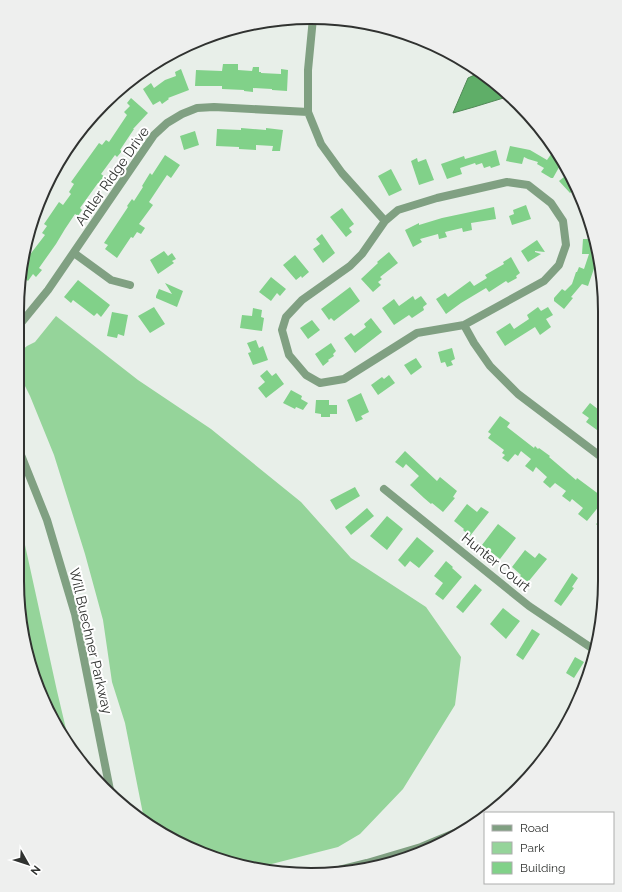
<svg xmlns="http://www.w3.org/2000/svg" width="622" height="892" font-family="Raleway,sans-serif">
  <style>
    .green { fill: #95d49a }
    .water { fill: #5fae68; stroke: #518957 }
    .building { fill: #81d189 }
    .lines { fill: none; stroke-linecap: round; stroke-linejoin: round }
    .minor { stroke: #80a082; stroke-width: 8 }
    .labels { text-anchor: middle; stroke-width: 4; stroke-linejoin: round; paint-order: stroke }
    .street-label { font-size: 14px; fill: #303230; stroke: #fff }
    .rim { fill: none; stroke: #303230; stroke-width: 2 }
  </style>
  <rect width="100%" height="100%" fill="#e8efe9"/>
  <path class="green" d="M56,316L138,380L211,429L301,502L351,558L426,607L461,657L455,705L403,789L360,834L338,847L256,868L198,853L144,819L125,723L112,682L103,620L85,554L54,455L30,396L21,378V351L27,346L35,342Z
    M18,530L25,545L57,691L71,750L66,744L27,657L17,581Z"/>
  <path class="water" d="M481,72L490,78L510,96L474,107L453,113L468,78Z"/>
  <path class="building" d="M223,64H238V70L252,71L253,67H259V72H261V73L281,74V69L288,70L287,91L272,90V89L253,88V92L244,91V90L222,89V86H195L196,70L222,71Z
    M181,69L189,90L168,98L169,99L162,104L160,101L153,105L143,89L151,83L154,88L165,80L176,76L175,72Z
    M131,98L148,113L133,129H134L120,150L122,151L117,157L115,155L101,174L105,177L100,184L98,183L80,208L82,210L78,216L75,214L65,229L56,244L39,268L42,270L36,277L33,274L28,281L22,276V265L45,235L42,233L47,226L44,224L59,202L63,205L71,194L69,192L74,184L71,182L99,143L102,145L106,140L109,142L127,115L124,112L130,106L127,103Z
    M241,128L266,130V128L283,130L280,151H272L273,146L256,145V150L239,149V147L216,146L217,129L241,130Z
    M195,131L199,145L184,150L180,136Z
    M510,146L530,150L547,160L554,150L562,162L553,178H551L541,172L544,168L537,164L538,162L528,159L524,157L522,164L506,161Z
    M496,150L500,165L491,168L490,166L484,168L482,163L476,165L475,163L460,168L462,174L447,179L441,164L464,156L465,159Z
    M165,155L180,165L171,178L167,175L149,202L153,205L139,224L145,228L141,234L137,232L133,238L131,237L117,258L105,249L108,245L104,243L128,207L127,206L132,199L134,201L143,187L142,186L150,173L152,175Z
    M417,158L418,162L426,159L434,180L419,185L411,161Z
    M391,169L402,190L389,196L378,176Z
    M569,173L575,181L580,200L573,191L570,193L559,181Z
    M526,205L531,219L512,225L509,216L514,214L513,210Z
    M494,207L496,219L471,223L472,230L463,232L462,228L445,232L447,237L439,239L438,234L420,239L422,242L413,247L405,230L419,223V225L442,218Z
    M342,208L354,224L349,228L352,232L346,237L330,217Z
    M322,234L335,253L323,263L313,249L320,244L316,239Z
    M583,239H592L598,257L588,286L582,284L571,297L573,298L564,309L554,301V298L562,289L565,291L572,284L576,272H577L579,267L584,269L589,254H582Z
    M537,240L545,252L535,251V252L541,254L528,262L521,251Z
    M164,251L168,256L172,253L176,259L172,261L174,263L158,274L150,260Z
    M389,252L398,263L380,277L382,279L378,282L381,285L373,292L361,279L378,263L377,262Z
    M295,255L309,272L302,278L301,276L296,280L283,265Z
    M511,257L520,273L516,276L517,278L508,283L506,281L489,292L486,288L461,303L446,314L436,299L445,293L448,297L470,281L474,286L487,278L485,275L504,264L503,262Z
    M271,277L286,289L280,296L277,293L271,301L259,292Z
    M78,280L110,305L101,317L97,313L94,316L73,300L71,303L64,297Z
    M165,283L183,291L177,307L156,298V296L159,289L172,294Z
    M350,287L360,301L334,321L331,318L329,320L321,309Z
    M413,296L415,300L421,296L427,304L423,307L424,310L412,318L409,315L394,325L382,308L394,299L399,306Z
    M154,307L165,324L150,333L138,316Z
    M538,307L541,311L548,307L553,315L546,319L551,327L540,335L535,327L505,346L496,332L510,323L514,329L529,319L527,315Z
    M253,308L262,310L261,317L264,318L262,331L240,328L242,315L252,316Z
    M112,312L128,315L124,336L118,334L117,338L107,336Z
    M371,318L382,332L355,353L344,338L351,333L354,336L366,327L364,324Z
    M312,320L320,330L308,339L300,328Z
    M256,340L259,348L263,346L268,360L253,365L248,353L251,352L247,343Z
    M331,343L336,351L333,354L334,356L328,360L329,361L323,366L315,354Z
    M452,348L455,359L451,361L453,365L447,367L445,362L441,363L438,352Z
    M416,358L422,367L411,375L404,365Z
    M267,370L272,376L276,373L284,384L266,398L258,388L265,382L260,376Z
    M389,375L395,383L378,395L371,385L382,377L384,379Z
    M291,390L302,396L301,399L308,403L303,410L296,407L295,409L283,403Z
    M361,393L369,412L361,416L363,419L356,422L347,400Z
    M316,400H329V405H337V414H330V417H321V414L315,413Z
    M590,403L599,410L603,405V422L597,430L586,422L589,418L582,413Z
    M500,416L510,423L507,427L534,448L535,446L538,449L539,448L550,456L549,457L576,480L577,478L604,498V500L587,521L578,514L583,508L572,499L570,502L562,496L566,491L555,483L550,488L543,482L547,477L536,467L533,472L525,466L531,459L521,451L518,456L515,454L508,462L502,458L505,455L502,453L504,450L488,438L491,434L488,432Z
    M405,451L437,481L440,477L457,491L453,497L455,498L443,512L432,503L431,504L424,498L410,485L419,476L406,464L403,468L395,462Z
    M355,487L360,496L336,510L330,500Z
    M467,504L477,512L481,507L489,512L470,536L463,530L464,529L454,521Z
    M367,508L374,516L351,535L345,527Z
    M387,516L403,529L387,550L370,536Z
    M604,517V533L596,524Z
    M498,524L516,538L500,559L482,545Z
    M417,537L434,551L419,568L410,561L405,567L398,560Z
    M525,550L535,558L539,553L547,559L528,582L520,576L521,575L512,567Z
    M446,561L453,567L452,568L462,577L443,600L435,594L443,583L434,576Z
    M572,573L578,578L572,587L574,588L561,606L554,601Z
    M475,584L482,590L463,613L456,607Z
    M503,608L513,616L520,621L506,639L490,624Z
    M532,629L540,634L523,660L516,655Z
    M575,657L584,662L574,678L566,673Z"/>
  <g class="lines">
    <path class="minor" d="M313,18L308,70V112L321,144L342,173L385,221
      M507,182L528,185L551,203L563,221L566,245L559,265L544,281L464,325L417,333L344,379L320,383L306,375L289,355L282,330L286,317L302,300L350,266L362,254L385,221L398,210L437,198Z
      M74,253L111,280L130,285
      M21,323L48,290L154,135L167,123L182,114L197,108L214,107L308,112
      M464,325L474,343L490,366L518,394L604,459
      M19,450L47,520L75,614L111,795
      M384,489L529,606L596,651
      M331,872L367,863L421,847L462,830"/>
  </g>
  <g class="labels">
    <g class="street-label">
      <text transform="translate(112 176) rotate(-55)" y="5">Antler Ridge Drive</text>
      <text transform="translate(496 562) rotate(39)" y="5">Hunter Court</text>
      <text transform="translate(91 641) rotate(77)" y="5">Will Buechner Parkway</text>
    </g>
  </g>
  <path d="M0 0H622V892H0ZM311 24H311A287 287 0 0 1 598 311V581A287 287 0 0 1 311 868H311A287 287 0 0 1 24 581V311A287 287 0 0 1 311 24Z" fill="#eeefee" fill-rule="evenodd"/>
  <path class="rim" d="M311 24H311A287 287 0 0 1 598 311V581A287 287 0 0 1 311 868H311A287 287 0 0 1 24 581V311A287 287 0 0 1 311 24Z"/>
  <rect x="484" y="812" width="130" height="72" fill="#ffffff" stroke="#acadac"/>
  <rect x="492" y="825" width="20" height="6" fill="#80a082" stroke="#acadac"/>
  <text x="520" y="832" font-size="12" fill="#303230">Road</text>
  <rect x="492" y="842" width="20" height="12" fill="#95d49a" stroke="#acadac"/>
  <text x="520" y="852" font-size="12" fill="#303230">Park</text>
  <rect x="492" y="862" width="20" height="12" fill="#81d189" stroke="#acadac"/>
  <text x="520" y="872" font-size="12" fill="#303230">Building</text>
  <g transform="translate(28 864) rotate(129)" stroke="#ffffff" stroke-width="3" paint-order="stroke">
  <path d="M0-3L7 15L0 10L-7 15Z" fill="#303230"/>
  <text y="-6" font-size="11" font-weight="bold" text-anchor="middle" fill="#303230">N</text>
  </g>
</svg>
